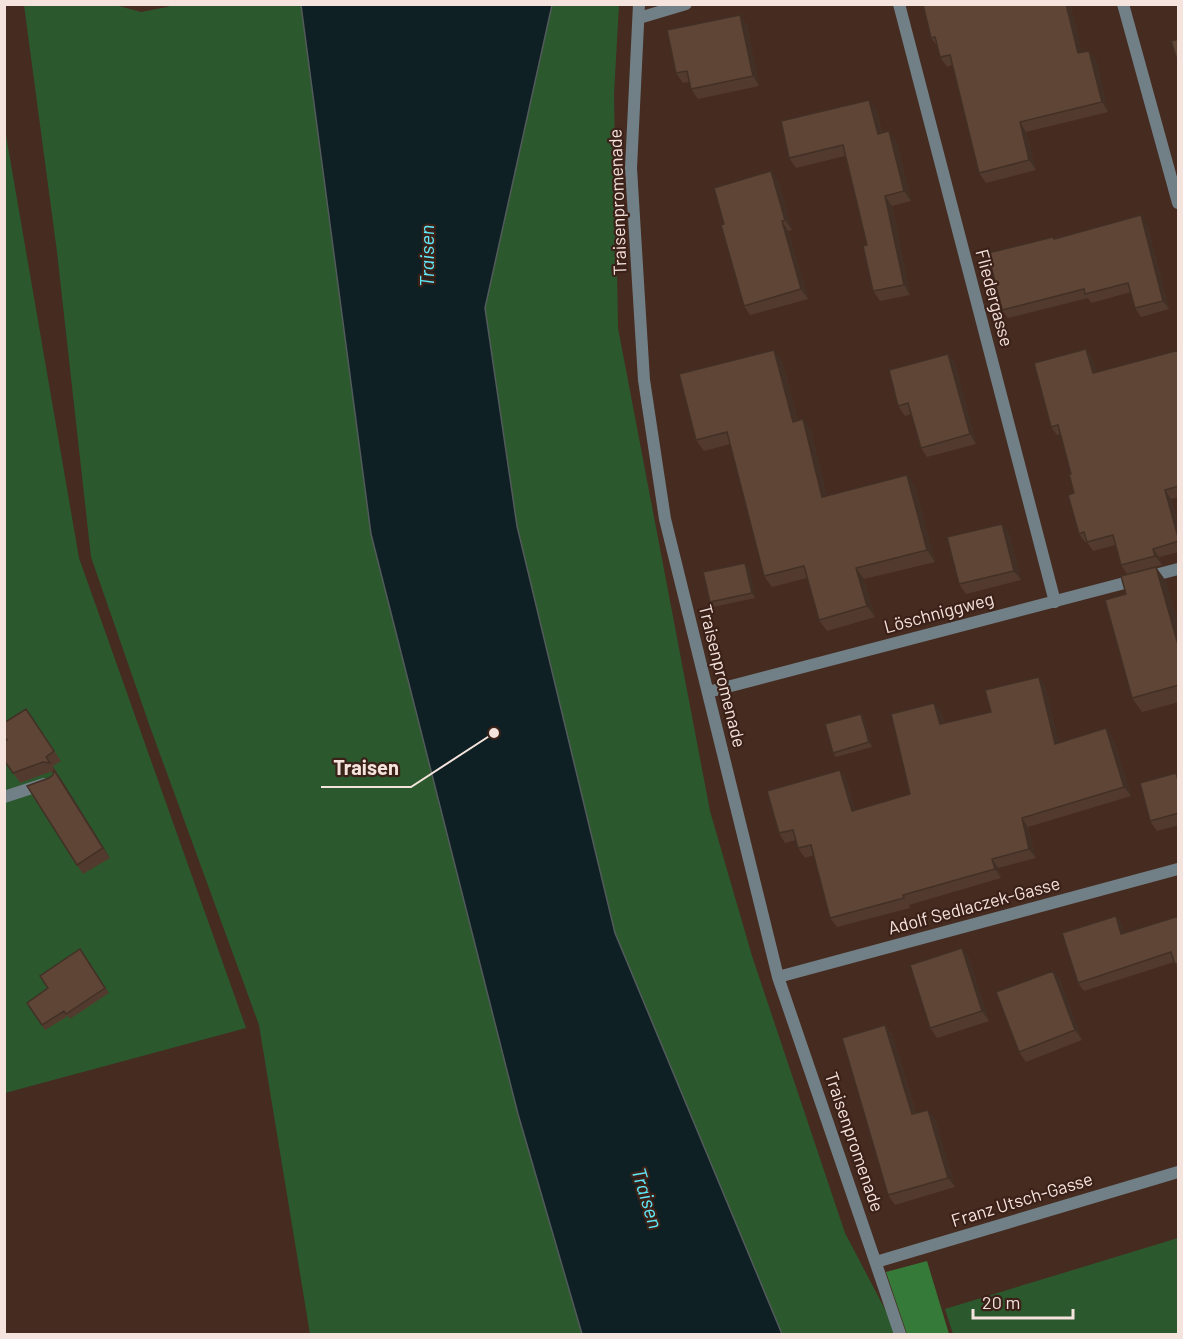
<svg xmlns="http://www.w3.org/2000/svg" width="1183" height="1339" font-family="Barlow,sans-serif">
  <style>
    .green { fill: #2b592d }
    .forest { fill: #367a39 }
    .water { fill: #0e2023; stroke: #535a5b; stroke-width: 1.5 }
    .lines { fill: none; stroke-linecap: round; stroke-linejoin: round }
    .lane { stroke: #718086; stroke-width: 12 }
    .street { stroke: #718086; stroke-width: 12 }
    .wall { fill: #523b2e }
    .shaded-wall { fill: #423026 }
    .building { fill: #5f4536; stroke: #423026; stroke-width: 1.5 }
    .labels { text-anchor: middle; stroke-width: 4.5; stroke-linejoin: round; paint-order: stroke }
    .street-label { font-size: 18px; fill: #f5e3dd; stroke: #3b2118 }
    .water-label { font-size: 20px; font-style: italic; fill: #60eafb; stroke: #3b2118 }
    .leader { fill: none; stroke: #f5e3dd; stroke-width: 2 }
    .callout-dot { fill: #f5e3dd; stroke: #3b2118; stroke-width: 2 }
    .callout-label { font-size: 20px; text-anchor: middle; font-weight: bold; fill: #f5e3dd; stroke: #3b2118; stroke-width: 4.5; stroke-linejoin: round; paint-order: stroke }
  </style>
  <rect width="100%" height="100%" fill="#462b21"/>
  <path class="green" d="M24,5H115L141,12L167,7L172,5H301L371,534L518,1114L582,1334H310L259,1025L149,724L91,557L57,252Z
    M552,5H619L614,94L618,328L710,811L752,956L845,1233L888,1315L894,1334H782L615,933L517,526L485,308Z
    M4,124L79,558L246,1028L5,1093Z
    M1178,1238V1334H953L945,1309Z"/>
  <path class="forest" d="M927,1261L949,1334H907L886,1272Z"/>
  <path class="water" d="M301,5H552L485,308L517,526L615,933L782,1334H582L518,1114L371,534Z"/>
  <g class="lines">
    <path class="lane" d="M4,797L44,784"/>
    <path class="street" d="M639,4L631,168L644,380L665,519L778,977L900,1334
      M899,4L1055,602
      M1123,4L1178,203
      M639,18L686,4
      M708,692L1178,569
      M778,977L1178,869
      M876,1262L1178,1172"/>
  </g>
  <path class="wall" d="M1070,4L1082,52L1089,51L1096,60L1108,112L1026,132L1036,170L986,183L979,173L952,65L947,67L940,57L937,46L931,38Z
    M740,15L747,25L759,86L698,99L691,89L689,82L683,83L676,73Z
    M876,109L882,133L889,131L896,141L911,201L892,206L910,295L880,301L873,291L867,245L845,156L796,168L789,158Z
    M771,171L778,181L792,230L788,231L808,299L750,315L744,306L724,224Z
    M1147,224L1169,309L1141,317L1135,308L1131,292L1091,303L1088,298L1008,318L1002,310L1053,237L1055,238Z
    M1086,349L1092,358L1096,372L1179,350V497L1171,499L1179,526V552L1159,557L1162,565L1127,574L1121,565L1115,545L1093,551L1087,542H1085L1079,534L1071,474L1061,434L1057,435L1051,427Z
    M948,354L955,364L976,444L927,457L921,448L911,414L905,416L898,406Z
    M782,361L798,421L811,431L827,496L907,475L915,486L935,562L864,579L875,617L827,631L819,620L807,578L772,587L764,576L730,444L704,451L696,440Z
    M1009,533L1021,580L966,594L959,584Z
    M745,563L749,568L755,598L713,607L710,602Z
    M1166,581L1179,626V702L1142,712L1132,698L1126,594Z
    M1045,686L1059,743L1113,738L1131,796L1028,827L1036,858L998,868L1001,878L909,905L910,908L837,927L830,918L814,855L805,858L798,848L796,840L785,843L779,833L840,770L846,780L855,810L910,794L941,712L944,723L991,712Z
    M26,709L61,761L53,766L57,773L110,858L83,874L77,865L49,778L53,775V773L50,772L20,783L4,760L7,740Z
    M861,714L864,718L872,747L836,757L833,753Z
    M1176,773L1179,778V825L1157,831L1150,821Z
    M1116,916L1122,924L1124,933L1179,916V970L1174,962L1084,991L1078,983Z
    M962,948L969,958L989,1021L937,1038L930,1028Z
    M80,949L109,993L70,1019L68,1016L45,1030L27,1003L48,988Z
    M1053,971L1060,980L1082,1040L1026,1062L1019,1052Z
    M885,1025L892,1034L916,1113L935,1119L955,1187L895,1205L888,1195Z"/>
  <path class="shaded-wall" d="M1066,4H1070L1085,63L1078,53Z
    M740,15L747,25L759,86L753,76Z
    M1089,51L1096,60L1108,112L1102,102Z
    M869,100L876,109L884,144L878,134Z
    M1020,122L1026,132L1036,170L1029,160Z
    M889,131L896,141L911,201L904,191Z
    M771,171L778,181L792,230L785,220Z
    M885,196L892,206L910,295L904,285Z
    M1141,215L1147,224L1169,309L1163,301Z
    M782,221L788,231L808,299L801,289Z
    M1086,349L1092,358L1099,382L1093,373Z
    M774,350L782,361L801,433L793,422Z
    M948,354L955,364L976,444L970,434Z
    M803,419L811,431L830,508L822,497Z
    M907,475L915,486L935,562L927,550Z
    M1165,490L1171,499L1179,526V541Z
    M1002,524L1009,533L1021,580L1014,571Z
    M1153,549L1159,557L1162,565L1155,556Z
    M745,563L749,568L755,598L752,593Z
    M1156,567L1166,581L1179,626V648Z
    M856,568L864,579L875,617L867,606Z
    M1039,677L1045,686L1062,753L1055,744Z
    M934,703L941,712L946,734L940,724Z
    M861,714L864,718L872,747L869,742Z
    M1106,728L1113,738L1131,796L1124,787Z
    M54,770L61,779L110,858L103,848Z
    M840,770L846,780L858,820L852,811Z
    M1022,818L1028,827L1036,858L1029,849Z
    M992,859L998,868L1001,878L995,869Z
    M1116,916L1122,924L1127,942L1121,934Z
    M962,948L969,958L989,1021L982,1011Z
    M1053,971L1060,980L1082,1040L1075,1030Z
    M885,1025L892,1034L919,1124L912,1114Z
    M928,1110L935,1119L955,1187L948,1178Z"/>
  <path class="building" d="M923,4H1066L1078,53L1089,51L1102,102L1020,122L1029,160L979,173L950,55L940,57L935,37L931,38Z
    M740,15L753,76L691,89L687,71L676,73L667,30Z
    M1179,39V66L1171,41Z
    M869,100L878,134L889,131L904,191L885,196L904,285L873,291L863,246L867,245L843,145L789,158L781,121Z
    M771,171L785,220L782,221L801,289L744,306L721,225L724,224L714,188Z
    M1141,215L1163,301L1135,308L1128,283L1085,294L1084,289L1002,310L988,253L1053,237L1054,239Z
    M1086,349L1093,373L1179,350V486L1165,490L1179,541L1153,549L1155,556L1121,565L1113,535L1087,542L1084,532L1079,534L1068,495L1074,493L1069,474H1071L1058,425L1051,427L1034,363Z
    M774,350L793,422L803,419L822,497L907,475L927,550L856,568L867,606L819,620L804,566L764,576L727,432L696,440L679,374Z
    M948,354L970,434L921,448L908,403L898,406L889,370Z
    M1002,524L1014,571L959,584L947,537Z
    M745,563L752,593L710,602L703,572Z
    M1156,567L1179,648V685L1132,698L1105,600L1126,594L1121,576Z
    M1039,677L1055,744L1106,728L1124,787L1022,818L1029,849L992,859L995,869L903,895L904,898L830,918L811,845L798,848L793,830L779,833L767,791L840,770L852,811L910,794L891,714L934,703L940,724L991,712L985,690Z
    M26,709L54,751L46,757L50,763L43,762L13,773L4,760V742L7,740L4,737V723Z
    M861,714L869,742L833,753L825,724Z
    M54,770L103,848L77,865L27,786L49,778L53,775Z
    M1176,773L1179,784V813L1150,821L1140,783Z
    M1116,916L1121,934L1179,916V963L1175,964L1171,952L1078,983L1062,933Z
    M962,948L982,1011L930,1028L910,965Z
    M80,949L105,988L66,1014L64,1011L42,1025L27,1003L48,988L40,976Z
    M1053,971L1075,1030L1019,1052L996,992Z
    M885,1025L912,1114L928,1110L948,1178L888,1195L842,1038Z"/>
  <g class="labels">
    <g class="street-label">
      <text transform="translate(618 202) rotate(-92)" y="6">Traisenpromenade</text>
      <text transform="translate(994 298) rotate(75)" y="6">Fliedergasse</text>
      <text transform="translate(939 613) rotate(-15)" y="6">Löschniggweg</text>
      <text transform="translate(722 676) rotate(76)" y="6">Traisenpromenade</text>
      <text transform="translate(974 906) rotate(-15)" y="6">Adolf Sedlaczek-Gasse</text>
      <text transform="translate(854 1142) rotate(71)" y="6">Traisenpromenade</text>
      <text transform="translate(1022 1200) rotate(-17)" y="6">Franz Utsch-Gasse</text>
    </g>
    <g class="water-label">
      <text transform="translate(427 256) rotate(-90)" y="7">Traisen</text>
      <text transform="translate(647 1198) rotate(73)" y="7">Traisen</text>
    </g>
  </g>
  <path class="leader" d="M494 733L411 787H321"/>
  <circle class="callout-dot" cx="494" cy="733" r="6"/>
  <g class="callout-label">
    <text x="366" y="775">Traisen</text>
  </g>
  <rect width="1183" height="1339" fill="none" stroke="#f5e3dd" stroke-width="12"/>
  <path d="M973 1309v9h100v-9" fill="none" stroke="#f5e3dd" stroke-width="3"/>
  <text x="982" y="1309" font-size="18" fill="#f5e3dd" stroke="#3b2118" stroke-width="4.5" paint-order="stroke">20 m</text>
</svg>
